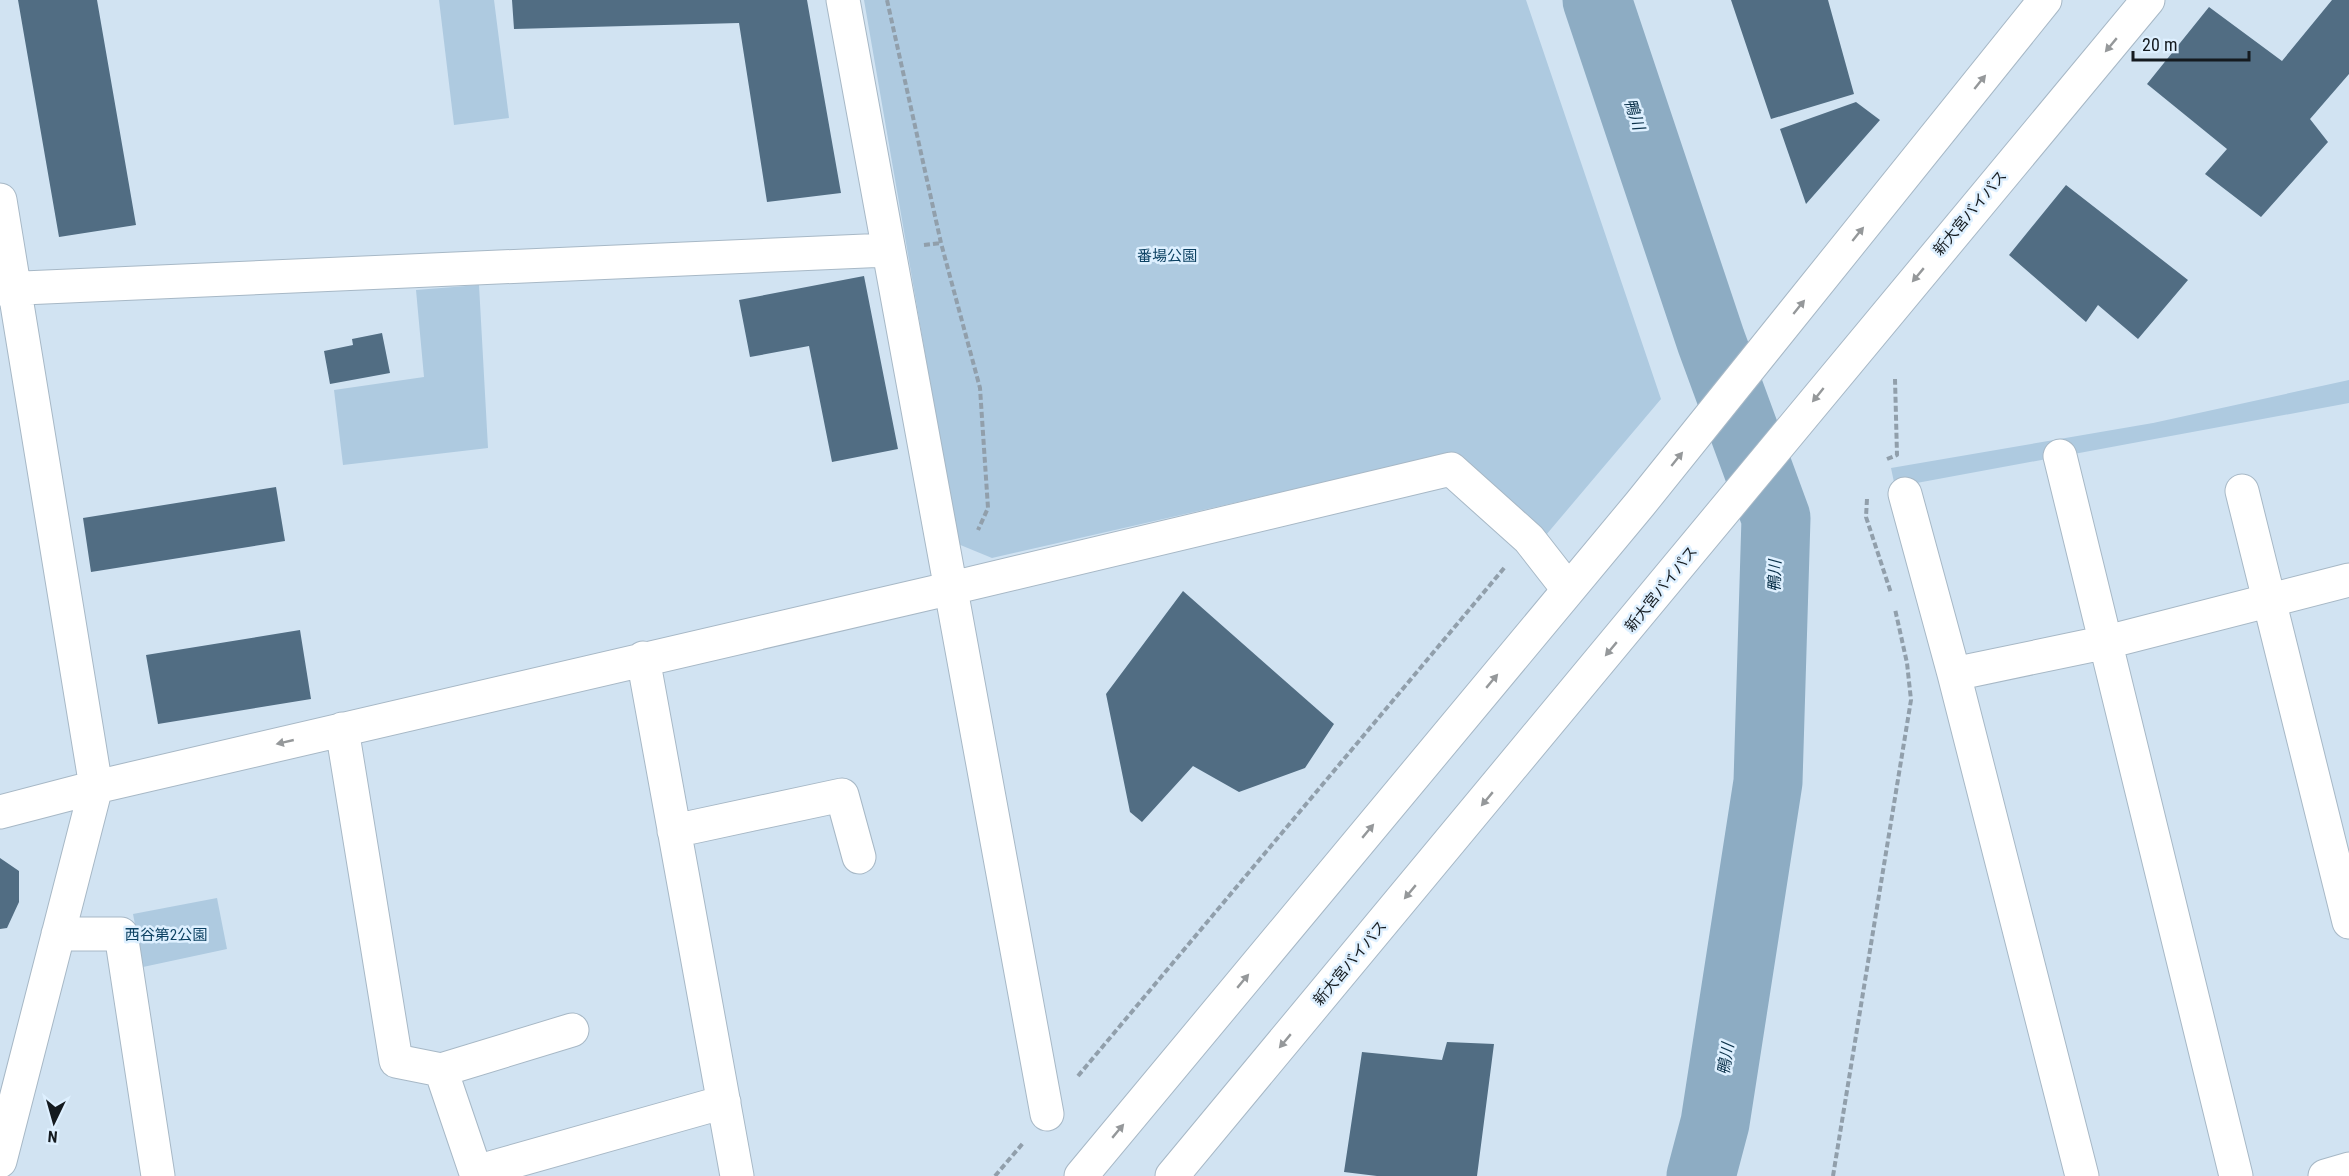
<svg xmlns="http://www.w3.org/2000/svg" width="2349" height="1176" font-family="'Roboto Condensed','Noto Sans JP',sans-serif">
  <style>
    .green { fill: #aecae0 }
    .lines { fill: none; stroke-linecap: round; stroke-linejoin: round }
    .river { stroke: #8dacc3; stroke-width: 69 }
    .building { fill: #516d83 }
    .minor-casing { stroke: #a7b8c6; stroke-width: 35 }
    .highway-casing { stroke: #a7b8c6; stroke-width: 35 }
    .path { stroke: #919fab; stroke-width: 4; stroke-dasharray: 6 3; stroke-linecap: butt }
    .minor { stroke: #fff; stroke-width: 33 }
    .highway { stroke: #fff; stroke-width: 33 }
    .oneway { fill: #95989a }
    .labels { text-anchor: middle; stroke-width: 5; stroke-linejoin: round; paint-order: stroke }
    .street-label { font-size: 15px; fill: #141a1f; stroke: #def0ff }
    .park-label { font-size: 15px; fill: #0d4263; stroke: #def0ff }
    .water-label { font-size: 16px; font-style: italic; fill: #0a314a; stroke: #def0ff }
  </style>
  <rect width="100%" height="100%" fill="#d1e3f2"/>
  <path class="green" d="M439,0H494L509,118L454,125Z
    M864,0H1526L1661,399L1546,535L1449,454L992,558L958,544Z
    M479,285L488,448L343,465L334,390L424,377L416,290Z
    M2349,380V403L1895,487L1891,468L2153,423Z
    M217,898L227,949L143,967L133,914Z"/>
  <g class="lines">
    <path class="river" d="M1597,0L1711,341L1776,518L1768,782L1715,1123L1701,1176"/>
  </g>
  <path class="building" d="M18,0H97L136,225L59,237Z
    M512,0H807L841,193L767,202L739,23L514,29Z
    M1731,0H1828L1854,94L1771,119Z
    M2332,0H2349V74L2310,119L2328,142L2261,217L2205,174L2227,149L2147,84L2209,7L2282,61Z
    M1856,102L1880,120L1806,204L1780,129Z
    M2066,185L2188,280L2138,339L2098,305L2086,322L2009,255Z
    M864,276L898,449L832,462L809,346L750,357L739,300Z
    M382,333L390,373L330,384L324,351L353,345L352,339Z
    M276,487L285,541L91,572L83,518Z
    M1183,591L1334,724L1305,768L1239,792L1193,766L1142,822L1130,812L1106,694Z
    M300,630L311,699L158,724L146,655Z
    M0,858L19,871V902L7,928L0,929Z
    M1447,1042L1494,1044L1477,1176H1377L1344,1172L1362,1052L1442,1060Z"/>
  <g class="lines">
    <g class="minor-casing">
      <path id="minor" d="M843,0L1047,1114
        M0,200L96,787L0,1161
        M0,289L888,250
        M2060,456L2236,1176
        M2242,491L2349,922
        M1905,494L1954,674
        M643,658L737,1176
        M342,729L396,1061L441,1070L477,1176
        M0,812L96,787L952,588L1451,469L1529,539L1568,589
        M674,831L842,795L859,857
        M58,934H121L158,1176
        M441,1070L572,1030
        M476,1172L724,1102
        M2082,1176L1954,674L2107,642L2349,580
        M2325,1176L2349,1169"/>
    </g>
    <g class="highway-casing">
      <path id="highway" d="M1081,1176L1640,504L2045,0
        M1172,1176C1499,785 1821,390 2148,0"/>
    </g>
    <path class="path" d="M887,0L941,243L980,388L988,508L978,530
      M924,245L941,243
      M1887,459L1897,455L1895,379
      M1867,499L1866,517L1891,593
      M1078,1076L1505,567
      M995,1176L1024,1142
      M1833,1176L1911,700L1907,663L1895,609"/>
    <use href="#minor" class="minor"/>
    <use href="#highway" class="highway"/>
  </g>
  <defs><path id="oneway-solid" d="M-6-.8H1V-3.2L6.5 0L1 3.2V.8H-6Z" transform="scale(1.5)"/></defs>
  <g class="oneway">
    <use href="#oneway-solid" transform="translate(2111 45) rotate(130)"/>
    <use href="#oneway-solid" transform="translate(1980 82) rotate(-51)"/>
    <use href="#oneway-solid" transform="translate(1858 234) rotate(-51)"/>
    <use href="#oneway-solid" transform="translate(1918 275) rotate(130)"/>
    <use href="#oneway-solid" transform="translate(1799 307) rotate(-51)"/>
    <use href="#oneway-solid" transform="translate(1818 395) rotate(129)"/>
    <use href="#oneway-solid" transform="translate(1677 459) rotate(-51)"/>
    <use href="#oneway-solid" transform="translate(1611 649) rotate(130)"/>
    <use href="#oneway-solid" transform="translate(1492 681) rotate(-50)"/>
    <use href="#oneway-solid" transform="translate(285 742) rotate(167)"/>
    <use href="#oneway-solid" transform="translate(1487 799) rotate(130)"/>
    <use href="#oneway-solid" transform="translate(1368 831) rotate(-50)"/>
    <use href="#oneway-solid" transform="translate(1410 892) rotate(130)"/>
    <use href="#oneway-solid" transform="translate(1243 981) rotate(-50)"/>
    <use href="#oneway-solid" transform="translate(1285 1041) rotate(130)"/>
    <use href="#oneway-solid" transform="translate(1118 1131) rotate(-50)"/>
  </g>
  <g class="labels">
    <g class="street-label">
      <text transform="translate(1970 213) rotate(-50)" y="5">新大宮バイパス</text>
      <text transform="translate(1661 589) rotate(-51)" y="5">新大宮バイパス</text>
      <text transform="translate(1350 963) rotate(-50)" y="5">新大宮バイパス</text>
    </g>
    <g class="park-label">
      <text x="1167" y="261">番場公園</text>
      <text x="166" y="940">西谷第2公園</text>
    </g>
    <g class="water-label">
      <text transform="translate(1635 114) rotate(72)" y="6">鴨川</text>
      <text transform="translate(1774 576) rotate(-88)" y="6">鴨川</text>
      <text transform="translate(1725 1059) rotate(-81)" y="6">鴨川</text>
    </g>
  </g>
  <g transform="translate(54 1122) rotate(185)" stroke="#def0ff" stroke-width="4.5" paint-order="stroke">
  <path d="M0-4.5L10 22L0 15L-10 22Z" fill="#141a1f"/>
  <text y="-9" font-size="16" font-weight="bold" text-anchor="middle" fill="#141a1f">N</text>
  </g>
  <path d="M2133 51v9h116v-9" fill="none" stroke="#141a1f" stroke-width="3"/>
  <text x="2142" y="51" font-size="18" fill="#141a1f" stroke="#def0ff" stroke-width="4.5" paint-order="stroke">20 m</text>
</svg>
